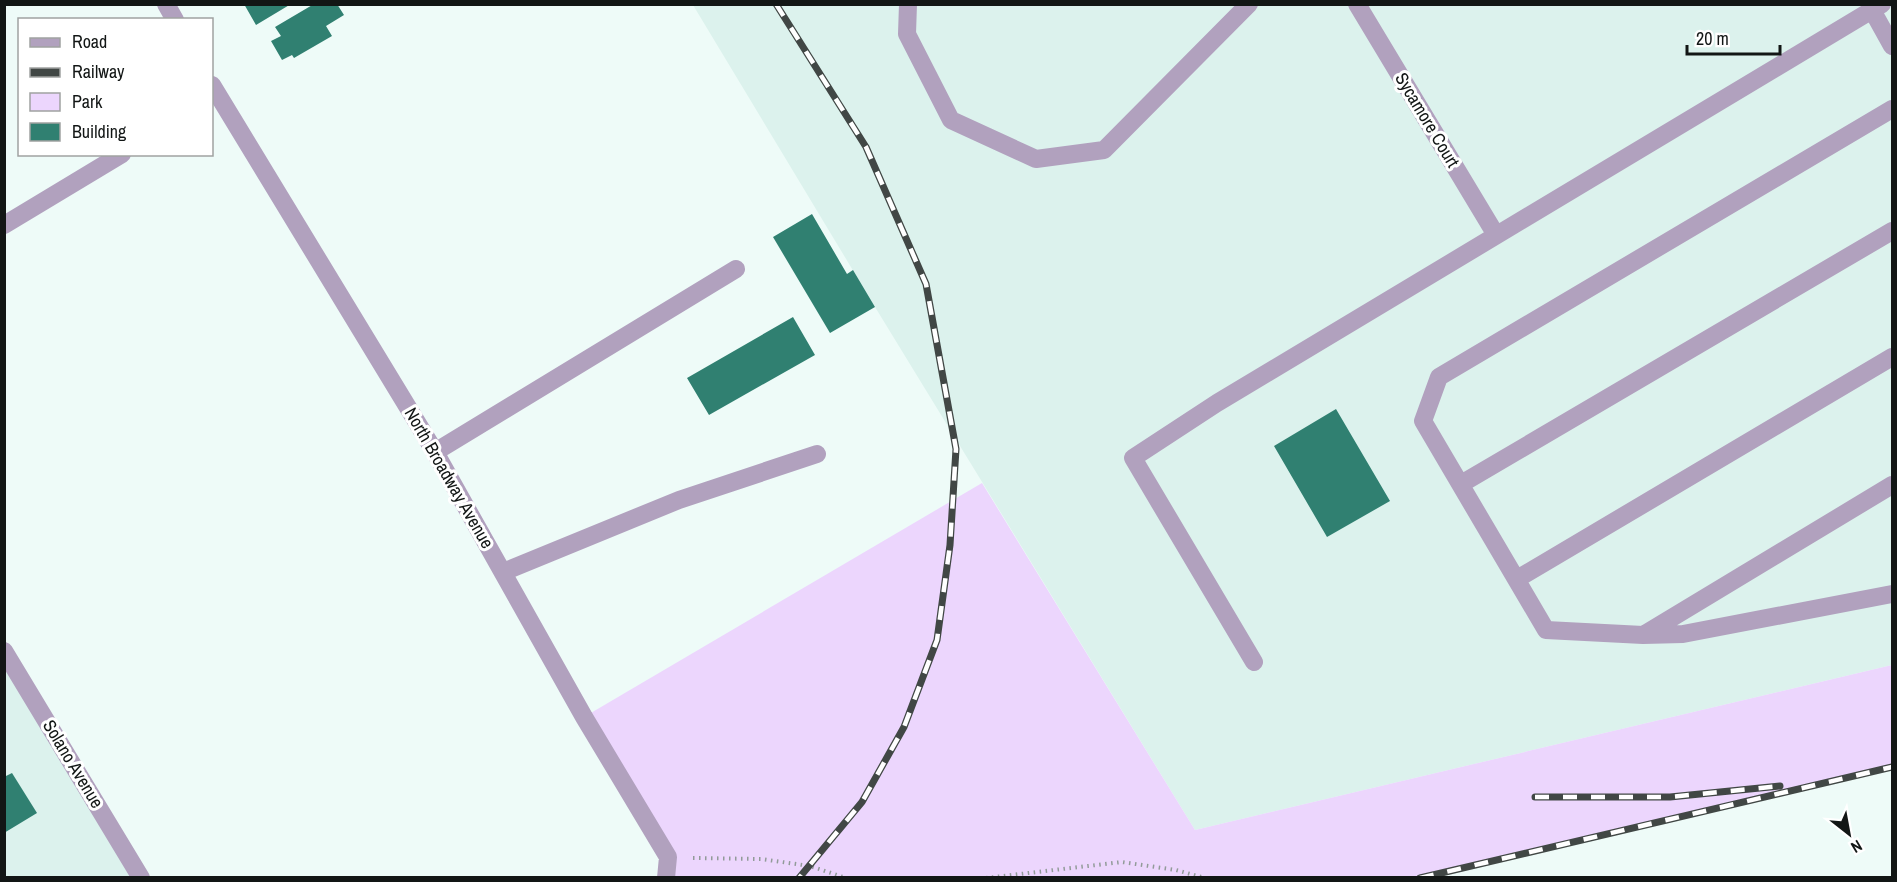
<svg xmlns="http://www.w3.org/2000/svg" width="1897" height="882" font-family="'Archivo Narrow',sans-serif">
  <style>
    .built { fill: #dcf2ed }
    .green { fill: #ecd6fd }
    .building { fill: #308071 }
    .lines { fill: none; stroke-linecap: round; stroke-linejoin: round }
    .path { stroke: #929b99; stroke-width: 4; stroke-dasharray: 1.5 4.5; stroke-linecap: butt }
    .minor { stroke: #b1a1be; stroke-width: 18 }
    .rail-casing { stroke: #414745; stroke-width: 7 }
    .rail { stroke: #fff; stroke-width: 4.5; stroke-dasharray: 14; stroke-linecap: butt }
    .labels { text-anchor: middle; stroke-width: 6; stroke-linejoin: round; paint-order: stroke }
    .street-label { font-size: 18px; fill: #121615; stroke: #fff }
  </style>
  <rect width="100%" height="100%" fill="#eefbf8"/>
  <path class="built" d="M693,5H1892V665L1195,830L875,307Z
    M5,651L141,877H5Z"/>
  <path class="green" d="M982,483L1195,830L1892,665V767L1420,878L666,877L668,857L584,717Z"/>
  <path class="building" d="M244,4H291L256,25Z
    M314,4H337L344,15L326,26L332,36L294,58L292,55L282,60L271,41L281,36L275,27Z
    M812,214L847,274L853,270L875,307L830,333L773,237Z
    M793,317L815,355L709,415L687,378Z
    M1336,409L1390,501L1327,537L1274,446Z
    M12,773L37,813L4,833V777Z"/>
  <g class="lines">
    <path class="path" d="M693,858L761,859L810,866L846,878
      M986,878L1122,862L1176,870L1205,878"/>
    <path class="minor" d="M166,4L175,20
      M908,4L907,34L951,120L1036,159L1104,150L1249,4
      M1357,4L1496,235
      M1872,10L1892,46
      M212,85L435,452L584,717L668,857L666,878
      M1892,109L1439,377L1423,421L1546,630L1643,635L1683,634L1892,594
      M4,225L122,154
      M435,452L736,269
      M1461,484L1892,231
      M503,572L679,500L817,454
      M1517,579L1892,357
      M1645,634L1892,485
      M4,651L141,878
      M1254,662L1133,458L1217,403L1882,4"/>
    <g class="rail-casing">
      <path id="rail" d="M776,4L866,147L926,284L956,449L950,545L937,640L904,727L862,802L799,878
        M1535,797H1670L1780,786
        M1420,878L1892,767"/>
    </g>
    <use href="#rail" class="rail"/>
  </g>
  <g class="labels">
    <g class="street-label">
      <text transform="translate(1427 120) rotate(59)" y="6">Sycamore Court</text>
      <text transform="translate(449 478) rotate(60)" y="6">North Broadway Avenue</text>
      <text transform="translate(73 764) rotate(59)" y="6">Solano Avenue</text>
    </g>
  </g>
  <rect width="1897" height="882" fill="none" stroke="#121615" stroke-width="12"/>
  <rect x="18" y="18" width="195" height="138" fill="#ffffff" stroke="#a0a2a1" stroke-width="1.5"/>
  <rect x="30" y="38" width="30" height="9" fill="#b1a1be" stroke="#a0a2a1" stroke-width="1.5"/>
  <text x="72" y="48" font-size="18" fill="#121615">Road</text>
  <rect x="30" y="68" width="30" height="9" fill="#414745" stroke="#a0a2a1" stroke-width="1.5"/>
  <text x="72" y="78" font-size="18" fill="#121615">Railway</text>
  <rect x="30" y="93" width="30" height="18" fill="#ecd6fd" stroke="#a0a2a1" stroke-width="1.5"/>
  <text x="72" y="108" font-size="18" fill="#121615">Park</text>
  <rect x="30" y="123" width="30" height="18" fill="#308071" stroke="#a0a2a1" stroke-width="1.5"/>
  <text x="72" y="138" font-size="18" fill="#121615">Building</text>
  <g transform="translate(1849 834) rotate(149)" stroke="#ffffff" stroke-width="4.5" paint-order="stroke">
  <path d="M0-4.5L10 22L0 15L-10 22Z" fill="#121615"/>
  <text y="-9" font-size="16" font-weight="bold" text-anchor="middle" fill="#121615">N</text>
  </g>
  <path d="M1687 45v9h93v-9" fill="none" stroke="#121615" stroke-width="3"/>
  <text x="1696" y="45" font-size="18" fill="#121615" stroke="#ffffff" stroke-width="4.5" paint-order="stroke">20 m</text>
</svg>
